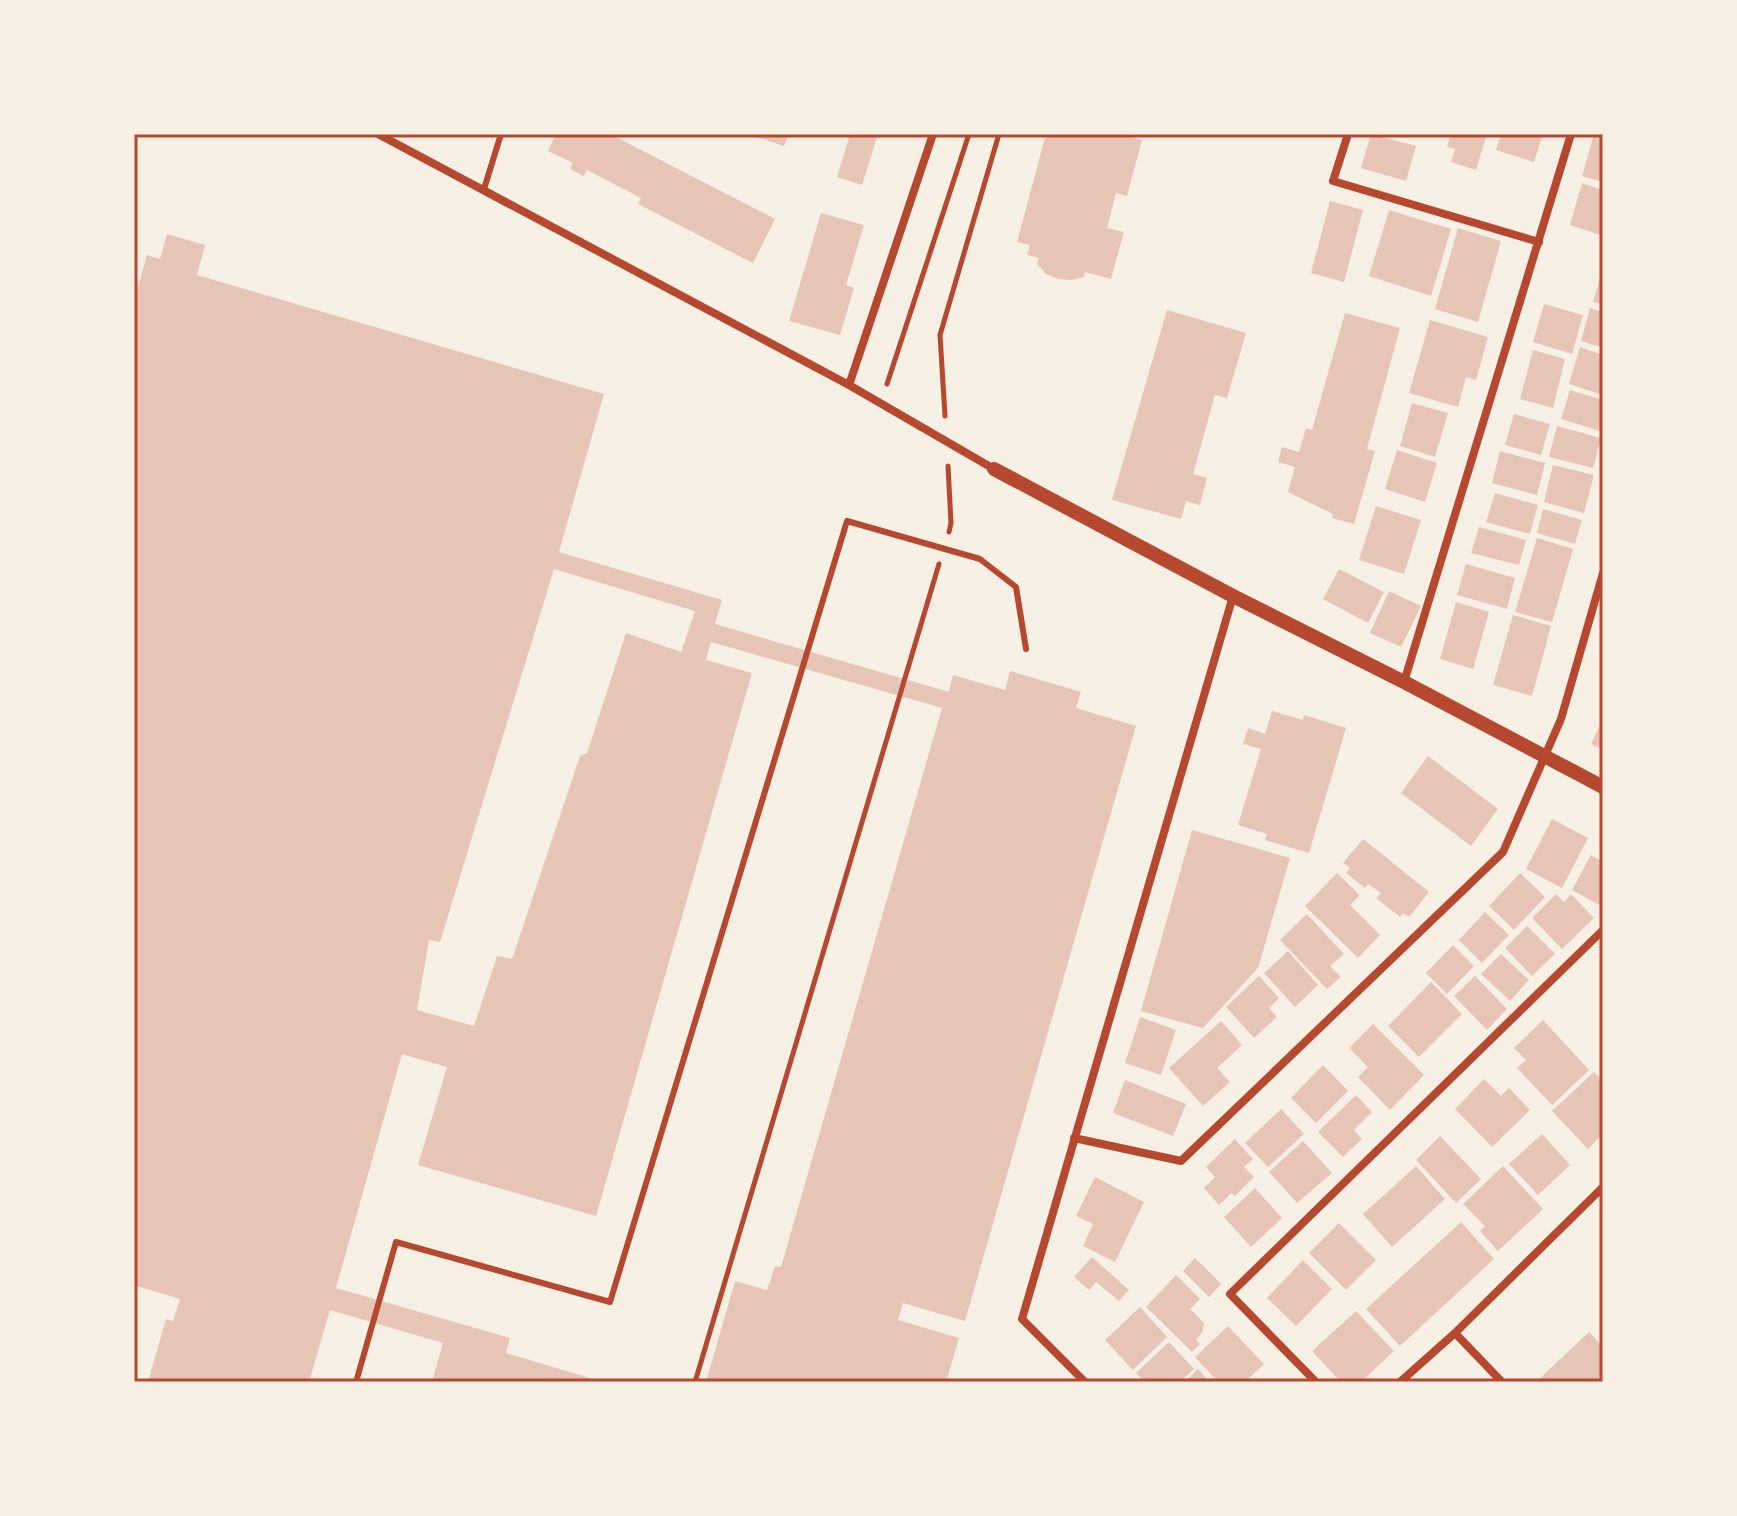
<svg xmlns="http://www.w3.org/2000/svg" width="1737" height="1516" font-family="'DejaVu Sans',sans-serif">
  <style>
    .building { fill: #e6c5b7; fill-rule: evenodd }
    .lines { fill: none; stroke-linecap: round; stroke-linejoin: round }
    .path { stroke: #b5482f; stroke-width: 5 }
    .service { stroke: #b5482f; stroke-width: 6 }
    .minor { stroke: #b5482f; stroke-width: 8 }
    .tertiary { stroke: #b5482f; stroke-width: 14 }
    .neatline { fill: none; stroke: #b5482f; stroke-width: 3 }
  </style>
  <rect width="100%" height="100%" fill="#f6efe4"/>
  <path class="building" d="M556,134H610L775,219L753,263L638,204L641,198L587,170L584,176L570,169L573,163L548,151Z
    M747,134H788L784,146Z
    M840,134H878L862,185L837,177L849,138Z
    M1046,134H1119L1142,140L1127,196L1116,193L1107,228L1124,232L1111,279L1085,272L1084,277L1071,280L1058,279L1046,274L1037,264L1039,258L1027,255L1030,245L1017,242Z
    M1371,134L1416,146L1406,181L1361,168Z
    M1451,134H1487L1476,170L1451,162L1455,149L1447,147Z
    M1501,134H1543L1534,162L1496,150Z
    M1594,134H1603V182L1582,176Z
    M1582,183L1603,190V226L1600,235L1570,225Z
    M1330,201L1363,210L1344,282L1311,273Z
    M1389,210L1451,229L1431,296L1369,276Z
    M821,213L864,225L846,285L854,288L840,335L789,321Z
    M1458,228L1501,241L1478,322L1435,309Z
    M167,234L205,245L197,275L604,394L559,552L722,600L715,624L949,692L953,675L1005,690L1010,671L1081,692L1076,708L1136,726L965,1321L903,1303L898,1320L959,1338L946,1382H706L735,1281L767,1290L775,1266L781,1267L942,708L711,642L706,660L752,673L596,1216L418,1165L447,1067L402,1054L336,1288L510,1338L506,1353L603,1382H432L443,1343L330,1310L309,1382H148L166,1319L173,1321L180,1299L134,1285V289L137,290L147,255L160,259ZM554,569L695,611L681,652L626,633L587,753L580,756L512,959L497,956L474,1026L417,1010L429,940L440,942Z
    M1602,272H1603V305L1593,302Z
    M1544,304L1583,315L1572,354L1533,342Z
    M1590,308L1603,312V348L1581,341Z
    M1167,310L1246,333L1227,398L1215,395L1193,474L1207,478L1200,505L1186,501L1181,519L1112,500Z
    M1345,313L1400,328L1367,449L1375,451L1354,524L1332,518L1333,514L1288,492L1295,467L1278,462L1282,447L1299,452L1306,428L1312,430Z
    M1430,320L1488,337L1476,380L1466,377L1458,407L1409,393Z
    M1580,347L1603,355V395L1569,384Z
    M1533,350L1565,359L1553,408L1520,399Z
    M1570,390L1603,400V421L1600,431L1561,419Z
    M1412,403L1448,413L1435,457L1400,446Z
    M1514,414L1550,424L1541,455L1505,445Z
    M1557,426L1601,438L1593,468L1549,457Z
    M1397,450L1437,463L1425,502L1385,489Z
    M1500,451L1545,463L1537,495L1492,483Z
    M1553,465L1594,475L1584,513L1544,502Z
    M1495,493L1538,505L1530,534L1486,522Z
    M1376,506L1421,520L1404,574L1359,560Z
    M1543,509L1582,520L1575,544L1537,533Z
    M1479,527L1526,540L1519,565L1471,553Z
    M1537,538L1573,549L1552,622L1515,612Z
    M1466,564L1515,578L1507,609L1457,595Z
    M1339,569L1384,592L1368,623L1323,599Z
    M1389,591L1421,606L1401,647L1370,633Z
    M1456,602L1489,612L1473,669L1440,659Z
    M1513,615L1551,626L1532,696L1493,685Z
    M1272,711L1303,720L1304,715L1346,728L1309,853L1265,840L1267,834L1238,825L1261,749L1243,744L1248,728L1265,734Z
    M1603,719V750L1591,744Z
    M1428,756L1498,809L1471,846L1401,793Z
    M1552,819L1588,838L1562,888L1526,869Z
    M1192,830L1290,858L1258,968L1203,1028L1141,1011Z
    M1363,839L1429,892L1409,917L1403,913L1400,917L1376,898L1381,893L1368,884L1365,888L1346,873L1350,868L1343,863Z
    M1591,855L1603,862V907L1572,890Z
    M1337,873L1360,895L1350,905L1380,935L1358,958L1305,906Z
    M1520,873L1545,897L1514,930L1489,906Z
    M1556,894L1564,902L1571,894L1594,918L1562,949L1532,918Z
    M1485,912L1509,935L1482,963L1459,940Z
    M1307,914L1344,954L1330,966L1341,977L1327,989L1280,940Z
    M1527,926L1555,954L1532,976L1505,948Z
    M1453,945L1474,966L1447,994L1426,973Z
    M1288,951L1318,985L1295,1007L1264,973Z
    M1501,954L1529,980L1510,1001L1481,974Z
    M1259,976L1279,998L1269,1008L1277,1017L1254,1038L1226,1007Z
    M1475,976L1507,1009L1487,1030L1454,996Z
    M1431,982L1462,1014L1419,1057L1388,1026Z
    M1140,1017L1176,1030L1161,1075L1125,1063Z
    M1543,1020L1589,1070L1552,1105L1517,1068L1526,1060L1514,1048Z
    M1221,1021L1242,1045L1217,1068L1230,1082L1203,1106L1169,1068Z
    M1373,1024L1424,1075L1390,1110L1358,1077L1368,1067L1349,1048Z
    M1323,1065L1348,1091L1316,1123L1291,1098Z
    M1594,1072L1603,1081V1134L1588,1149L1552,1111Z
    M1484,1079L1501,1096L1509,1088L1530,1110L1492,1147L1455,1109Z
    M1125,1080L1186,1104L1173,1136L1113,1113Z
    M1356,1095L1372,1112L1354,1130L1362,1139L1343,1157L1318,1132Z
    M1281,1109L1304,1134L1268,1167L1245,1143Z
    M1542,1134L1570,1165L1538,1195L1509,1164Z
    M1440,1136L1481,1179L1456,1203L1416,1160Z
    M1235,1139L1253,1159L1244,1167L1254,1177L1235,1196L1232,1193L1219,1205L1204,1188L1215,1177L1206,1167Z
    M1303,1141L1332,1173L1297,1203L1269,1172Z
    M1416,1166L1445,1199L1392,1247L1363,1214Z
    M1503,1166L1543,1209L1498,1251L1480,1231L1485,1226L1463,1204Z
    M1095,1177L1144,1202L1115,1262L1083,1246L1093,1224L1076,1216Z
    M1255,1188L1282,1218L1251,1247L1224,1217Z
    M1461,1222L1494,1259L1400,1346L1366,1309Z
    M1339,1223L1376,1260L1346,1290L1309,1253Z
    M1092,1257L1129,1290L1119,1301L1096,1282L1089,1290L1074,1277Z
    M1195,1258L1221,1284L1209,1297L1183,1271Z
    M1303,1260L1332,1289L1296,1326L1267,1298Z
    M1176,1275L1200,1299L1190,1309L1204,1323L1202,1333L1196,1339L1200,1344L1192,1352L1146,1307Z
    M1140,1307L1167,1337L1133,1370L1105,1340Z
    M1356,1311L1394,1351L1361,1382H1341L1312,1351Z
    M1228,1326L1264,1364L1245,1382H1218L1195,1357Z
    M1589,1332L1603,1346V1376L1596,1382L1591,1378L1587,1382H1536Z
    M1169,1342L1194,1369L1180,1382H1145L1136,1373Z
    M1198,1369L1210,1382H1184Z"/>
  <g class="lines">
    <path class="path" d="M887,384L969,134
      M945,416L940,335L999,134
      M948,466L951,523L949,532
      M695,1382L939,564"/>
    <path class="service" d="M484,189L501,134
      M356,1382L396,1242L610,1302L847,521L980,559L1016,587L1026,649"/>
    <path class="minor" d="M378,134L849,385L994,469
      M1348,134L1333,181L1539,242
      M849,385L933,134
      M1404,682L1571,134
      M1074,1138L1181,1161L1503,852L1561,719L1603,573
      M1455,1333L1502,1382
      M1085,1382L1022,1319L1233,596
      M1316,1382L1230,1294L1603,930
      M1400,1382L1455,1333L1603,1187"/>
    <path class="tertiary" d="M994,469L1233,596L1404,682L1603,787"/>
  </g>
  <rect width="1737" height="1516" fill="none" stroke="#f6efe4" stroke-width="272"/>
  <rect x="136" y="136" width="1465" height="1244" class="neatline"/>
</svg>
